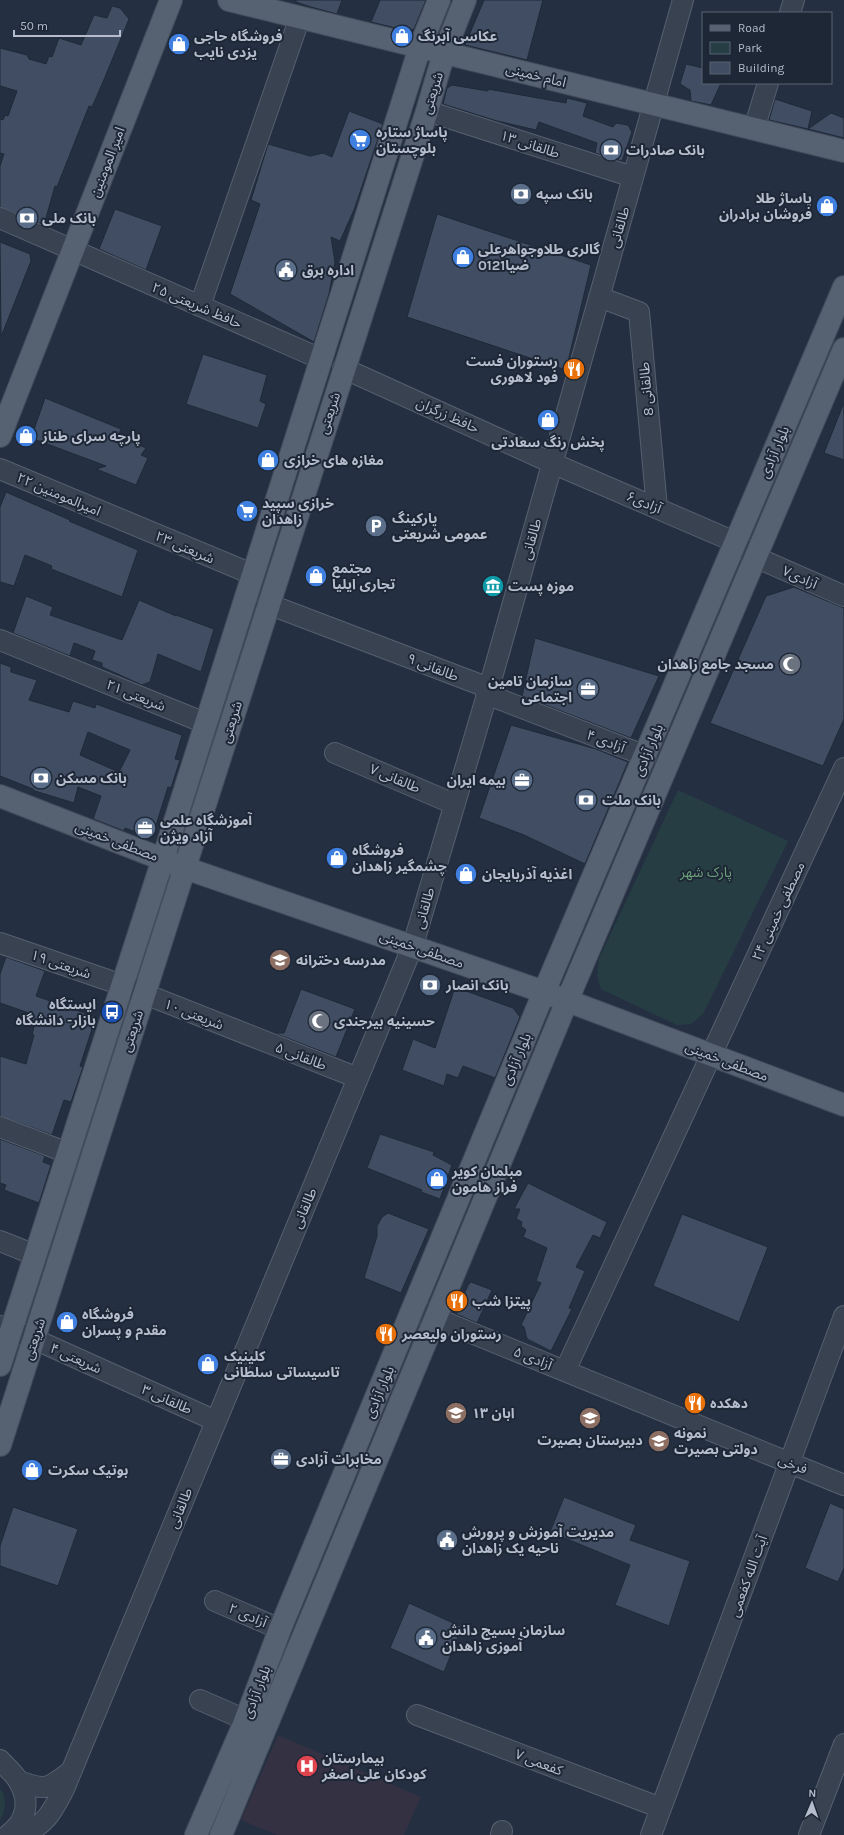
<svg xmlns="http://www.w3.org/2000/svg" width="844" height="1835" font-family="Karla,'Noto Sans Arabic',sans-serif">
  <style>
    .medical { fill: #333142 }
    .green { fill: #263e43 }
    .building { fill: #404d62; stroke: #1f2938; fill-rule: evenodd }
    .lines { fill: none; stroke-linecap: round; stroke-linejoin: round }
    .minor-casing { stroke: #56606f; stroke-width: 22 }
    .major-casing { stroke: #424b5a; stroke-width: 24 }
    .minor { stroke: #384251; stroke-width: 20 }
    .major { stroke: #566171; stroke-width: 22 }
    .labels { text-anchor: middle; stroke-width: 4; stroke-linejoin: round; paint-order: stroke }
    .poi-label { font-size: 14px; font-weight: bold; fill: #b5bdcc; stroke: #1d2736; text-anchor: start }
    .street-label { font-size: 14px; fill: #b5bdcc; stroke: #1d2736 }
    .park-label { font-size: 14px; fill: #6a9e78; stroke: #1d2736 }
  </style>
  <rect width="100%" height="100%" fill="#243042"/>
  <path class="medical" d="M278,1735L421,1797L404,1835H277L241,1820Z"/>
  <path class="green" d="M678,790L788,841L703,1014L691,1024L677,1025L601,989L597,976L599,959Z
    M0,1788C7,1798 6,1810 0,1820Z"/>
  <path class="building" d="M296,0H342L337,14L311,7L296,2Z
    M380,0H426L414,29L408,31L371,22Z
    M484,0H543L527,60L465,45Z
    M112,6L120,8L129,19L103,82L92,107L89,106L57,187L55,186L44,225L0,207V166L4,154L0,153V119L3,120L5,115L8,116L17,91L0,86V48L27,55L29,59L46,64L49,56L52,57L59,38L81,45L94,15L107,18Z
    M686,64L703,68V83H721L711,105L691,101L690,90L680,84Z
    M452,85L488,91V89L566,103L567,98L587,103L583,116L613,127L616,123L628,125L632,132L622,161L595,153L597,143L539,122L536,130L497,121L443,104L447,88Z
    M775,99L812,111L808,129L769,120Z
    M349,111L383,124L354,210L340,241L331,237L335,262L329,294L314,342L230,294L260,204L251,200L268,144L310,156L323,153L332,157Z
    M831,113L844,118V138L808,129Z
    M115,209L162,226L146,270L99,249Z
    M437,214L591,265L566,370L407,317Z
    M0,242L30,254L31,261L1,337Z
    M203,354L267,375L260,401L266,404L258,428L186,404Z
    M45,398L121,429L118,436L146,448L141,455L148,458L136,485L96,469L106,466L31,438Z
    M843,405H844V460L824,453Z
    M6,492L70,520L69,521L138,550L122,597L51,569L52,566L25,555L14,586L0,582V507Z
    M794,587L844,608V719L823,766L710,723L766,596Z
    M26,596L53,607L50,615L122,640L139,600L176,616V615L214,629L201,672L158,654L150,682L142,685L102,667V663L92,660L95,651L74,643L70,656L13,633Z
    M535,638L659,676L631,738L522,696Z
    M0,663L11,667V672L37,680L29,700L69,712L73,701L95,708L96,704L182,735L175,759L180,760L171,788L168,787L152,838L125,828L124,831L93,819L101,796L78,787L74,803L35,791L33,789L0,776ZM88,732L130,750L119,772L80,755Z
    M511,725L596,749L628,762L585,864L524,835L479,818Z
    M6,957L45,971L36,996L96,1017L80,1066L83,1067L71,1102L64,1100L52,1135L0,1116V1056L26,1064L34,1035H32L35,1022H29L32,1014L0,1003V974Z
    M455,987L513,1008L520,1017L495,1078L463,1066L458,1078L447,1074L444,1086L402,1070L413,1039L435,1048Z
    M301,989L355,1009L336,1057L274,1033H284Z
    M380,1134L434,1152L433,1155L452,1165L440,1199L421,1192L422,1190L367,1168Z
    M0,1139L45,1156L43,1162L51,1165L39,1203L4,1190L6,1185L0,1183Z
    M528,1183L607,1222L600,1238L593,1235L576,1267L585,1271L569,1308L572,1309L551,1351L527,1339L524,1327L521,1325L541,1283L536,1281L547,1248L523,1237L526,1230L521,1226L522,1222L516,1219L520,1209H514Z
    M388,1213L429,1229L401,1293L364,1278L377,1236V1226L382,1217Z
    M682,1214L768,1247L739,1322L653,1286Z
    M471,1282L492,1290L477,1323L456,1314L468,1285Z
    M564,1497L636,1525L630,1540L690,1561L669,1626L615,1605L630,1565L550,1532Z
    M830,1503L844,1509V1568L838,1582L805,1568Z
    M13,1507L78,1529L58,1586L0,1566V1546Z
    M409,1603L462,1627L444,1672L390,1648Z"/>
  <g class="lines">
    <g class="minor-casing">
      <path id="minor" d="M790,13L794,0
        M427,111L633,177
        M754,129L768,83
        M0,218L321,359
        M599,297L639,312L657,508
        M200,306L300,17
        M343,368L552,463L735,542L755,557L844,596
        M0,469L252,574
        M268,604L489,688
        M0,640L205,723
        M486,694L646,756
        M335,753L454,804
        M0,943L122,985L358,1078
        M0,1127L68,1153
        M0,1241L35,1255
        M413,1309L844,1485
        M0,1326L34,1339L216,1421
        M565,1371L844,768
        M215,1601L280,1629
        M200,1700L246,1720
        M417,1715L661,1808
        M0,1760C6,1767 15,1774 19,1782C31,1802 26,1822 8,1835
        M19,1781C46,1791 48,1789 70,1772
        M23,1835C47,1823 52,1812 64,1789L413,945L489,688L683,0
        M501,1835L502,1831
        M651,1835L844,1316
        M809,1835L844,1744"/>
    </g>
    <g class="major-casing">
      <path id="major" d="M229,0L844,151
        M0,436L171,0
        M0,796L185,868L544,992L844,1105
        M0,1365L163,859L420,47L439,0
        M0,1445L427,111L444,53L465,0
        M196,1835L244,1724L280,1629L544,992L844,287
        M221,1835L567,1001L844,349"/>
    </g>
    <use href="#minor" class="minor"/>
    <use href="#major" class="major"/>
  </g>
  <defs>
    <g id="shop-disc" transform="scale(1.15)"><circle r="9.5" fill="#3f7fe0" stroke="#1d2736"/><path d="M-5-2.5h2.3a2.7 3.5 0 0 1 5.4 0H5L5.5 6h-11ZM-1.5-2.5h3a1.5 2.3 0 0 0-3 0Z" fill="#fff"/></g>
    <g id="supermarket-disc" transform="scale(1.15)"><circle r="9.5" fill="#3f7fe0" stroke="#1d2736"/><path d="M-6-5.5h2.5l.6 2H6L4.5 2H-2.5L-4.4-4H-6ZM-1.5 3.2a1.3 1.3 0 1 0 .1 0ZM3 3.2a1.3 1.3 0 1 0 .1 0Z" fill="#fff"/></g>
    <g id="bank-disc" transform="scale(1.15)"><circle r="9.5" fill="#5c6f8a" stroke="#1d2736"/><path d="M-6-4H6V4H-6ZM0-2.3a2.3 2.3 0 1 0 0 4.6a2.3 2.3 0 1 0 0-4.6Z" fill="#fff"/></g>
    <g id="civic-disc" transform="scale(1.15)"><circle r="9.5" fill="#5c6f8a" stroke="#1d2736"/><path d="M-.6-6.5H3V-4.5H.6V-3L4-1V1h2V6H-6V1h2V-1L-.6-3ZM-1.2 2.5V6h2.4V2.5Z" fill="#fff"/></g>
    <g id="restaurant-disc" transform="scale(1.15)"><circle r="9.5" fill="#e8710a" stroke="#1d2736"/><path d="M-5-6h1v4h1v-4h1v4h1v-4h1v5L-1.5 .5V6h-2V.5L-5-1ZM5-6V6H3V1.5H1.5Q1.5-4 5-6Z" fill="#fff"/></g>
    <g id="parking-disc" transform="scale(1.15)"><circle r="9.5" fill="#5c6f8a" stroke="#1d2736"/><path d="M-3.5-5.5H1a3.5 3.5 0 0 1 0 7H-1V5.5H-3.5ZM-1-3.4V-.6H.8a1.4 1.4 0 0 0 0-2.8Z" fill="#fff"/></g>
    <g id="museum-disc" transform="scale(1.15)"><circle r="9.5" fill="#0f9aa8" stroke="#1d2736"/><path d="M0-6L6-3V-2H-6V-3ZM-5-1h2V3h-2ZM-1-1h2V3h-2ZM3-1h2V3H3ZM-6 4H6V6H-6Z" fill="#fff"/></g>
    <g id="mosque-disc" transform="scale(1.15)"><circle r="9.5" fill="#6b7280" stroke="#1d2736"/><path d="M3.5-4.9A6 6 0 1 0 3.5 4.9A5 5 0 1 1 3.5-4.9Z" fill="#fff"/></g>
    <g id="office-disc" transform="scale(1.15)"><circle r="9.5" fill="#5c6f8a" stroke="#1d2736"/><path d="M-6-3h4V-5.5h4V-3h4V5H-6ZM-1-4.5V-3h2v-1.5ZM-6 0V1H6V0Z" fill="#fff"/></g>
    <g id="school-disc" transform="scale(1.15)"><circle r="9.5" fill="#8d6e63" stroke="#1d2736"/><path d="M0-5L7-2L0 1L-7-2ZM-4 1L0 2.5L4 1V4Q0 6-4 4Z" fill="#fff"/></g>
    <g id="bus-disc" transform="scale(1.15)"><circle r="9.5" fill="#1a4fb4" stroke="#1d2736"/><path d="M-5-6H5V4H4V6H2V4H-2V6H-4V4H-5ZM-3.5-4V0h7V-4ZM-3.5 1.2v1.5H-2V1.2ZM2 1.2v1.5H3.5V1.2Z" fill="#fff"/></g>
    <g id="hospital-disc" transform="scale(1.15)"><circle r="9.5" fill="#e0444e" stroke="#1d2736"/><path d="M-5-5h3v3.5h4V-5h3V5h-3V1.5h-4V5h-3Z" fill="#fff"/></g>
  </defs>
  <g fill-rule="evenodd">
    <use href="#shop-disc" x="402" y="36"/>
    <use href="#shop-disc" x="179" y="44"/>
    <use href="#supermarket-disc" x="360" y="140"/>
    <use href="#bank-disc" x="611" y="150"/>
    <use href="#bank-disc" x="521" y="194"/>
    <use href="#shop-disc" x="827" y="206"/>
    <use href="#bank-disc" x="27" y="218"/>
    <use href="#shop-disc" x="463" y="257"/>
    <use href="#civic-disc" x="286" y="270"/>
    <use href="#restaurant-disc" x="574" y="369"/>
    <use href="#shop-disc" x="548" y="420"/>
    <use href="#shop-disc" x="26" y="436"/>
    <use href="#shop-disc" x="268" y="460"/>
    <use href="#supermarket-disc" x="247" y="511"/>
    <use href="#parking-disc" x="376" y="526"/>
    <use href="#shop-disc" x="316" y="576"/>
    <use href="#museum-disc" x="493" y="586"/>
    <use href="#mosque-disc" x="790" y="664"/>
    <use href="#office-disc" x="588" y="689"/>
    <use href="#bank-disc" x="41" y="778"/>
    <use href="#office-disc" x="522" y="780"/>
    <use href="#bank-disc" x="586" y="800"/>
    <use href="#office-disc" x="145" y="828"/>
    <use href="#shop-disc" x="337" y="858"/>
    <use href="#shop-disc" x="466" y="874"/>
    <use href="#school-disc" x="280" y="960"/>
    <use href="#bank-disc" x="430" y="985"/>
    <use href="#bus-disc" x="112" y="1012"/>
    <use href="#mosque-disc" x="319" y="1021"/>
    <use href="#shop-disc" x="437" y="1179"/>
    <use href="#restaurant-disc" x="457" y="1301"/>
    <use href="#shop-disc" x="67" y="1322"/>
    <use href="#restaurant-disc" x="386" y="1334"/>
    <use href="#shop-disc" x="208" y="1364"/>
    <use href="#restaurant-disc" x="695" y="1403"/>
    <use href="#school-disc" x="456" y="1413"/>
    <use href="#school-disc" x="590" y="1418"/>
    <use href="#school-disc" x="659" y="1441"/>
    <use href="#office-disc" x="281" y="1459"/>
    <use href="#shop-disc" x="32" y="1470"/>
    <use href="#civic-disc" x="447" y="1540"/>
    <use href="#civic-disc" x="426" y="1638"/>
    <use href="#hospital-disc" x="307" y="1766"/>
  </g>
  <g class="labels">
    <g class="poi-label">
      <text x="194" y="41">فروشگاه حاجی<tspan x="194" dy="16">یزدی نایب</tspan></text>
      <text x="418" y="41">عكاسى آبرنگ</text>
      <text x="376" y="137">پاساژ ستاره<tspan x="376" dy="16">بلوچستان</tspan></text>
      <text x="626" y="155">بانک صادرات</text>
      <text x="536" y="199">بانک سپه</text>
      <text x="812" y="203" text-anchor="end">پاساژ طلا<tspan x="812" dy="16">فروشان برادران</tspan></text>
      <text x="42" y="223">بانک ملی</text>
      <text x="478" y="254">گالری طلاوجواهرعلی<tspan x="478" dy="16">ضیا0121</tspan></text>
      <text x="302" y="275">اداره برق</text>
      <text x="558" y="366" text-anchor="end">رستوران فست<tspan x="558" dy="16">فود لاهوری</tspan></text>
      <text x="42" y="441">پارچه سرای طناز</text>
      <text x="548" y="447" text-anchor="middle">پخش رنگ سعادتی</text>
      <text x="284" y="465">مغازه های خرازی</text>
      <text x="262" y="508">خرازی سپید<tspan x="262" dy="16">زاهدان</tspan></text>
      <text x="392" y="523">پارکینگ<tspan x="392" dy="16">عمومی شریعتی</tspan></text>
      <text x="332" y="573">مجتمع<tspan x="332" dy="16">تجاری ایلیا</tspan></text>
      <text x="508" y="591">موزه پست</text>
      <text x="774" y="669" text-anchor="end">مسجد جامع زاهدان</text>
      <text x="572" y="686" text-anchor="end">سازمان تامین<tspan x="572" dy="16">اجتماعی</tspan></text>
      <text x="56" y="783">بانک مسکن</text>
      <text x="506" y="785" text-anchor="end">بیمه ایران</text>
      <text x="602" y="805">بانک ملت</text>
      <text x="160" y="825">آموزشگاه علمی<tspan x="160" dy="16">آزاد ویژن</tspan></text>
      <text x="352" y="855">فروشگاه<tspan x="352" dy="16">چشمگیر زاهدان</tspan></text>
      <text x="482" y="879">اغذیه آذربایجان</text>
      <text x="296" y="965">مدرسه دخترانه</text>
      <text x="446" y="990">بانک انصار</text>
      <text x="96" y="1009" text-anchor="end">ایستگاه<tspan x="96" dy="16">بازار- دانشگاه</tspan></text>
      <text x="334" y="1026">حسینیه بیرجندی</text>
      <text x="452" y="1176">مبلمان کویر<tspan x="452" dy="16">فراز هامون</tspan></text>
      <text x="472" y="1306">پیتزا شب</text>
      <text x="82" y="1319">فروشگاه<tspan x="82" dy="16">مقدم و پسران</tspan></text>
      <text x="402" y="1339">رستوران ولیعصر</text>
      <text x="224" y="1361">کلینیک<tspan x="224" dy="16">تاسیساتی سلطانی</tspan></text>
      <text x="710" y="1408">دهکده</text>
      <text x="472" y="1418">۱۳ ابان</text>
      <text x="674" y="1438">نمونه<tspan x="674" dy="16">دولتی بصیرت</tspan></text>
      <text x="590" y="1445" text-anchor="middle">دبیرستان بصیرت</text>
      <text x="296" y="1464">مخابرات آزادی</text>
      <text x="48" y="1475">بوتیک سکرت</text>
      <text x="462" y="1537">مدیریت آموزش و پرورش<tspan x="462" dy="16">ناحیه یک زاهدان</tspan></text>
      <text x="442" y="1635">سازمان بسیج دانش<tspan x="442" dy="16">آموزی زاهدان</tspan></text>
      <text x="322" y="1763">بیمارستان<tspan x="322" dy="16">کودکان علی اصغر</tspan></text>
    </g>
    <g class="street-label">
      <text transform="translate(536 75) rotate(14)" y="5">امام خمینی</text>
      <text transform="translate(432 93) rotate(-73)" y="5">شریعتی</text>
      <text transform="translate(530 144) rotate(18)" y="5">طالقانی ۱۳</text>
      <text transform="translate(107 162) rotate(-69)" y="5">امیر المومنین</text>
      <text transform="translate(619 227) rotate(-74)" y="5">طالقانی</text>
      <text transform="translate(197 305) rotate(23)" y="5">حافظ شریعتی ۲۵</text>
      <text transform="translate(646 389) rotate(-95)" y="5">طالقانی 8</text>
      <text transform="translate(329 413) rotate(-72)" y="5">شریعتی</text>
      <text transform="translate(448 415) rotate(24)" y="5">حافظ زرگران</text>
      <text transform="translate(774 452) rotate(-67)" y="5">بلوار آزادی</text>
      <text transform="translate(59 494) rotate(23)" y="5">امیرالمومنین ۲۲</text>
      <text transform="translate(644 502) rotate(23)" y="5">آزادی۶</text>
      <text transform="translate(531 539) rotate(-74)" y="5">طالقانی</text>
      <text transform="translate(185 547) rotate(23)" y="5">شریعتی ۲۳</text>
      <text transform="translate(800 577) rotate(24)" y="5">آزادی۷</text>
      <text transform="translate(433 667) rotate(21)" y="5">طالقانی ۹</text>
      <text transform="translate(136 695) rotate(22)" y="5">شریعتی ۲۱</text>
      <text transform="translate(231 722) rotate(-73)" y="5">شریعتی</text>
      <text transform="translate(606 741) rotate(21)" y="5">آزادی ۴</text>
      <text transform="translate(648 750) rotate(-67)" y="5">بلوار آزادی</text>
      <text transform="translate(395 778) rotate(23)" y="5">طالقانی ۷</text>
      <text transform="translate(117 841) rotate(21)" y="5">مصطفی خمینی</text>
      <text transform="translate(424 908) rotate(-74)" y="5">طالقانی</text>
      <text transform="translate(778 911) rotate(-65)" y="5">مصطفی خمینی ۲۴</text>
      <text transform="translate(422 949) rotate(19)" y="5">مصطفی خمینی</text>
      <text transform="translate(61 964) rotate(19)" y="5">شریعتی ۱۹</text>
      <text transform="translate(194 1014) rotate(21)" y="5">شریعتی ۱۰</text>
      <text transform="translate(132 1031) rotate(-72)" y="5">شریعتی</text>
      <text transform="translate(301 1056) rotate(21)" y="5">طالقانی ۵</text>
      <text transform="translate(516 1059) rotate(-67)" y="5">بلوار آزادی</text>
      <text transform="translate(727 1061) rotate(21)" y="5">مصطفی خمینی</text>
      <text transform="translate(304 1208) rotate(-67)" y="5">طالقانی</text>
      <text transform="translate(34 1339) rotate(-72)" y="5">شریعتی</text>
      <text transform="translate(76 1358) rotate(24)" y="5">شریعتی ۴</text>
      <text transform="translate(533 1358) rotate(22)" y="5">آزادی ۵</text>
      <text transform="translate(379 1392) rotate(-67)" y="5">بلوار آزادی</text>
      <text transform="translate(167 1399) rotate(24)" y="5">طالقانی ۳</text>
      <text transform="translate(793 1464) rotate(22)" y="5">فرخی</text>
      <text transform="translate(180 1508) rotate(-68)" y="5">طالقانی</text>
      <text transform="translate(748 1576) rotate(-70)" y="5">آیت الله کفعمی</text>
      <text transform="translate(248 1615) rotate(23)" y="5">آزادی ۲</text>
      <text transform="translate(256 1692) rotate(-69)" y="5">بلوار آزادی</text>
      <text transform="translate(539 1762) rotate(21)" y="5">کفعمی ۷</text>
    </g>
    <g class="park-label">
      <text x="706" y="877">پارک شهر</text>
    </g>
  </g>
  <rect x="702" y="12" width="130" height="72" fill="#1d2736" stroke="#5a6372"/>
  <rect x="710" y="25" width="20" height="6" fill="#566171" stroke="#5a6372"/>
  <text x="738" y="32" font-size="12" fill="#b5bdcc">Road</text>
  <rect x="710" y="42" width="20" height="12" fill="#263e43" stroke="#5a6372"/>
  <text x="738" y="52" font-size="12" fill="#b5bdcc">Park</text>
  <rect x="710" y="62" width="20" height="12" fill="#404d62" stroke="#5a6372"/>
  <text x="738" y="72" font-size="12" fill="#b5bdcc">Building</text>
  <g transform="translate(812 1803) rotate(2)" stroke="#1d2736" stroke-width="3" paint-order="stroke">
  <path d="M0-3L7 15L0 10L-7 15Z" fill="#b5bdcc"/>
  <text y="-6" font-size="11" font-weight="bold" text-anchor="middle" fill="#b5bdcc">N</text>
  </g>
  <path d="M14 30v6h106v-6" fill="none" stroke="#b5bdcc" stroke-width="2"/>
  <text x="20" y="30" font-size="12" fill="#b5bdcc" stroke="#1d2736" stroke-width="3" paint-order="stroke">50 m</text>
</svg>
